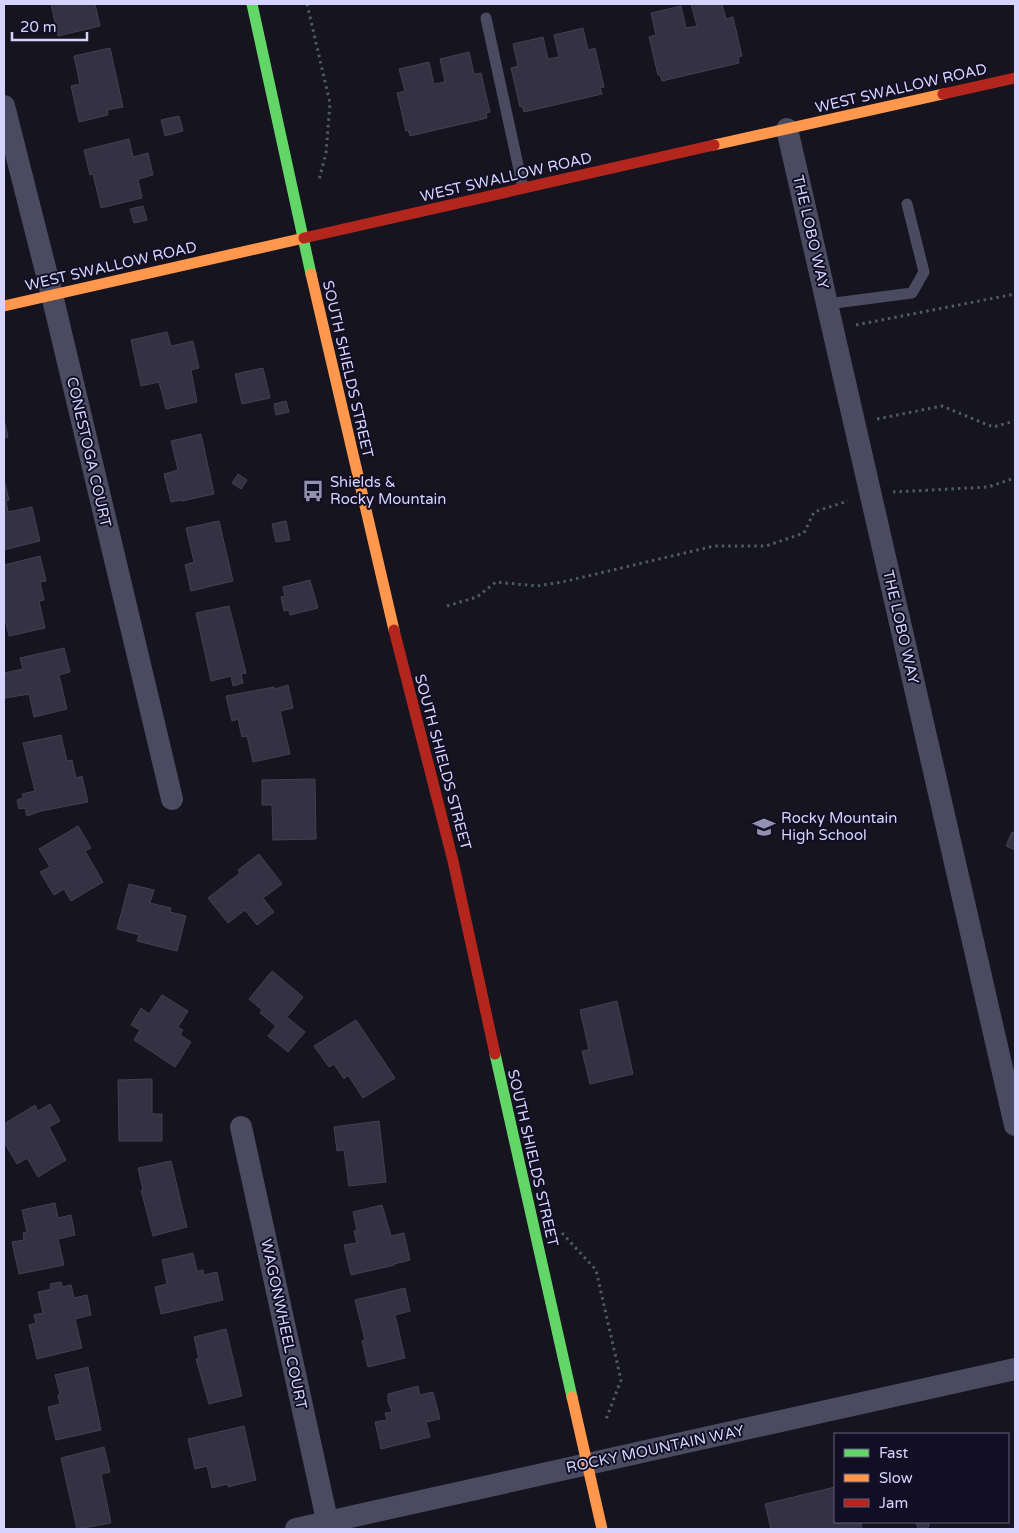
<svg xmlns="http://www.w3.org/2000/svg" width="1019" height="1533" font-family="'Varela Round',sans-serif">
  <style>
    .building { fill: #343242; stroke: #423f53 }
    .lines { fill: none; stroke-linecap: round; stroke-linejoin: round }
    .path { stroke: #4c5b66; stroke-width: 3; stroke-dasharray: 2.5 4; stroke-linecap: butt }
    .lane { stroke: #4a4a60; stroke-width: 11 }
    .street { stroke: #4a4a60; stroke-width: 22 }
    .fast { stroke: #63d668; stroke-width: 11 }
    .slow { stroke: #ff974d; stroke-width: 11 }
    .jam { stroke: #b3261e; stroke-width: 11 }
    .labels { text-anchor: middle; stroke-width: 4; stroke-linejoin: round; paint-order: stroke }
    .street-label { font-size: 15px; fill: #d6d4fe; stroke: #120f24 }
    .poi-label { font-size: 15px; fill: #d6d4fe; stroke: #120f24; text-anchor: start }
  </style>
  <rect width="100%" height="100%" fill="#16141f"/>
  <path class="building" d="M51,4H95L100,26L58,36Z
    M691,4H722L726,19L733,17L742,56L738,57L739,63L662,81L660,75H658L649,37L656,35L651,13L681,6L686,28L697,26Z
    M583,28L588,50L595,48L604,87L600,88L602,94L524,112L522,106L520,107L511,68L518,66L513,44L543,37L548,59L559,57L554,35Z
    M110,48L123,107L107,110L108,115L79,122L71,86L80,84L74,56Z
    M469,52L474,74L481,73L490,112L486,113L487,118L410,136L408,130L406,131L397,93L405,91L399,69L429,62L434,84L445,82L440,59Z
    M179,116L183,131L165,136L161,120Z
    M129,139L133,157L148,153L153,175L138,179L142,198L101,208L93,174L90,175L84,150Z
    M143,206L147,220L134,223L130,209Z
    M167,332L171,346L193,341L199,368L191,370L197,402L166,409L159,382L141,386L131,340Z
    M263,368L270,398L242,404L235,374Z
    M286,401L289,412L276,415L274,404Z
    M4,419L8,437L4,438Z
    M201,434L214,494L182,501V500L171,502L164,474L178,470L171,441Z
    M238,474L247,480L241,489L232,483Z
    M4,479L9,500L6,501L8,512L32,507L40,541L4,550Z
    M219,521L233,581L191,591L185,565L194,562L186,528Z
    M286,521L290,540L276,542L272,524Z
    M40,556L46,581L40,582L44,600L39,601L45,628L9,636L4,614V565Z
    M310,580L318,608L290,615L289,610L284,611L281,597L285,596L283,587Z
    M229,606L246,673L241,674L243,683L233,686L231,676L211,681L196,613Z
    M64,648L70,672L59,675L67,709L34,717L29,694L5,698L4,673L23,669L20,658Z
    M288,685L293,708L280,711L290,754L253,762L247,736L242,737L238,719L232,721L226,696L274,687L275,689Z
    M61,735L67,761L72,760L76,778L82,776L88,802L41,811L27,816L25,808L19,809L17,800L23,798L22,794L35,791L23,743Z
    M315,779L316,839L273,840L272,805H262V780Z
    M78,826L91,848L85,851L103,882L71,901L64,889L54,895L40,872L50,867L39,849Z
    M1012,832L1015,833V850L1006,846Z
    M259,854L282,884L263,898L274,912L257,925L245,910L228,923L208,898L240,873L238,870Z
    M129,884L154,890L150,903L171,908L170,912L186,916L177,951L137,941L139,935L117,929Z
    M272,971L303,997L287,1017L305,1032L288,1052L268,1036L276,1026L260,1013L262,1010L249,999Z
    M162,995L188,1011L178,1027L183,1030L180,1035L191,1042L175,1067L134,1040L140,1030L131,1025L141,1008L149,1014Z
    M617,1001L633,1074L590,1084L582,1051L589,1050L580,1010Z
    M356,1020L395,1078L363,1098L348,1075L344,1079L334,1064L329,1067L314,1046Z
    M152,1079V1114H162V1141H119L118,1080Z
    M50,1104L60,1121L49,1127L66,1160L38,1177L27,1158L17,1164L4,1142V1124L35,1105L38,1111Z
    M379,1121L386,1182L349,1186L344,1150L337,1151L334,1127Z
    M171,1161L187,1227L153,1236L141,1190H143L138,1168Z
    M55,1203L58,1218L71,1215L75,1235L58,1239L64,1265L19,1274L12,1242L24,1240L23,1233L27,1232L22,1210Z
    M382,1205L391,1236L404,1233L410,1260L394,1264L395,1265L351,1275L344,1245L357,1243L354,1231L357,1230L353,1212Z
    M193,1253L197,1271L203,1270L204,1275L217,1272L223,1300L161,1314L155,1287L167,1284L162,1260Z
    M61,1282L62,1287L71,1285L74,1298L87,1295L91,1315L75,1319L82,1348L37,1359L29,1325L36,1323L34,1315L43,1313L38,1292L51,1289L50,1284Z
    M405,1288L410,1311L395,1315L405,1358L368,1367L362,1341L365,1340L355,1300Z
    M226,1329L242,1396L209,1404L196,1359H199L194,1337Z
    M88,1367L101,1430L56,1440L48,1407L60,1404L58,1395L60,1394L55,1375Z
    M418,1386L420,1395L433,1392L440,1419L426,1422L430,1437L381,1449L375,1422L387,1420L385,1413L392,1412L388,1401V1394Z
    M244,1426L256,1480L228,1487V1484L212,1488L207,1466L195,1469L188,1439Z
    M104,1447L110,1472L101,1474L111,1523L77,1529L61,1458Z
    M835,1487V1522H861L862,1529H771L765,1504Z
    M916,1522H928L929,1527L918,1529Z"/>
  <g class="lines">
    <path class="path" d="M307,4L330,103L326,153L319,180
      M856,325L1015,294
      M877,419L942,406L993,427L1015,421
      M893,492L988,487L1015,478
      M447,606L477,597L496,582L537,586L562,582L714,546H766L804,533L814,512L848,501
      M562,1233L596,1270L621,1380L605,1422"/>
    <path class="lane" d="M486,18L523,188
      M827,304L912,293L924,272L907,204"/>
    <path class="street" d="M4,106L52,295L172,799
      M787,129L1015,1125
      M241,1127L329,1529
      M296,1529L1015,1369"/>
    <path class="fast" d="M252,4L311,274
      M495,1054L572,1397"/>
    <path class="slow" d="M714,145L943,94
      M311,274L394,630
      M4,306L304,238
      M572,1397L602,1529"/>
    <path class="jam" d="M943,94L1015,78
      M304,238L714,145
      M394,630L453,861L495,1054"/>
  </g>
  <defs>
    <g id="bus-bare" transform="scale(1.725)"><path d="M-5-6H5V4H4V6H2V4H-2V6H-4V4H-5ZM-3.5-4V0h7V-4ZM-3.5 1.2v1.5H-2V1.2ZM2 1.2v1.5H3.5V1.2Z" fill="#9391b0" stroke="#120f24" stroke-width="2.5" paint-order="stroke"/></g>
    <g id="school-bare" transform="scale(1.725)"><path d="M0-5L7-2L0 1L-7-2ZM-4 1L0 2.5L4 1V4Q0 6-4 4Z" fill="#9391b0" stroke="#120f24" stroke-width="2.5" paint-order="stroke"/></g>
  </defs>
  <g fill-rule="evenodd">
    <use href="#bus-bare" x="313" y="491"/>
    <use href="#school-bare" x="764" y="827"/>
  </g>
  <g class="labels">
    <g class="street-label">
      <text transform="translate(901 88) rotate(-13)" y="5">WEST SWALLOW ROAD</text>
      <text transform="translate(506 177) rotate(-13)" y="5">WEST SWALLOW ROAD</text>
      <text transform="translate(811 232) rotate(77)" y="5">THE LOBO WAY</text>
      <text transform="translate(111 266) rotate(-13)" y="5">WEST SWALLOW ROAD</text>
      <text transform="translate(348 369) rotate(77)" y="5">SOUTH SHIELDS STREET</text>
      <text transform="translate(89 452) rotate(77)" y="5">CONESTOGA COURT</text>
      <text transform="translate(901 627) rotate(77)" y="5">THE LOBO WAY</text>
      <text transform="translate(443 762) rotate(75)" y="5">SOUTH SHIELDS STREET</text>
      <text transform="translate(533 1158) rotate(77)" y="5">SOUTH SHIELDS STREET</text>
      <text transform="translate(284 1324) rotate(78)" y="5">WAGONWHEEL COURT</text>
      <text transform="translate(655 1449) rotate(-12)" y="5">ROCKY MOUNTAIN WAY</text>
    </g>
    <g class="poi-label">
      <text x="330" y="487">Shields &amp;<tspan x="330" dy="17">Rocky Mountain</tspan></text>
      <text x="781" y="823">Rocky Mountain<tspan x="781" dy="17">High School</tspan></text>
    </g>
  </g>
  <rect width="1019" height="1533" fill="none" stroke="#d6d4fe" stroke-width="10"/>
  <rect x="834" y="1433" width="175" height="90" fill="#120f24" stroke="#605e7b"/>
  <rect x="844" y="1449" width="25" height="8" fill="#63d668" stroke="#605e7b"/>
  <text x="879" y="1458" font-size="15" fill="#d6d4fe">Fast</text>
  <rect x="844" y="1474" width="25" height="8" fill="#ff974d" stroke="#605e7b"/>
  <text x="879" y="1483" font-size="15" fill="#d6d4fe">Slow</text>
  <rect x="844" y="1499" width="25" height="8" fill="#b3261e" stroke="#605e7b"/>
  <text x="879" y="1508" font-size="15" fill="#d6d4fe">Jam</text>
  <path d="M12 32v8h75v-8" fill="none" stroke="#d6d4fe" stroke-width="2.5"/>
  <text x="20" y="32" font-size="15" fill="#d6d4fe" stroke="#120f24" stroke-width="4" paint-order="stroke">20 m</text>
</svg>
